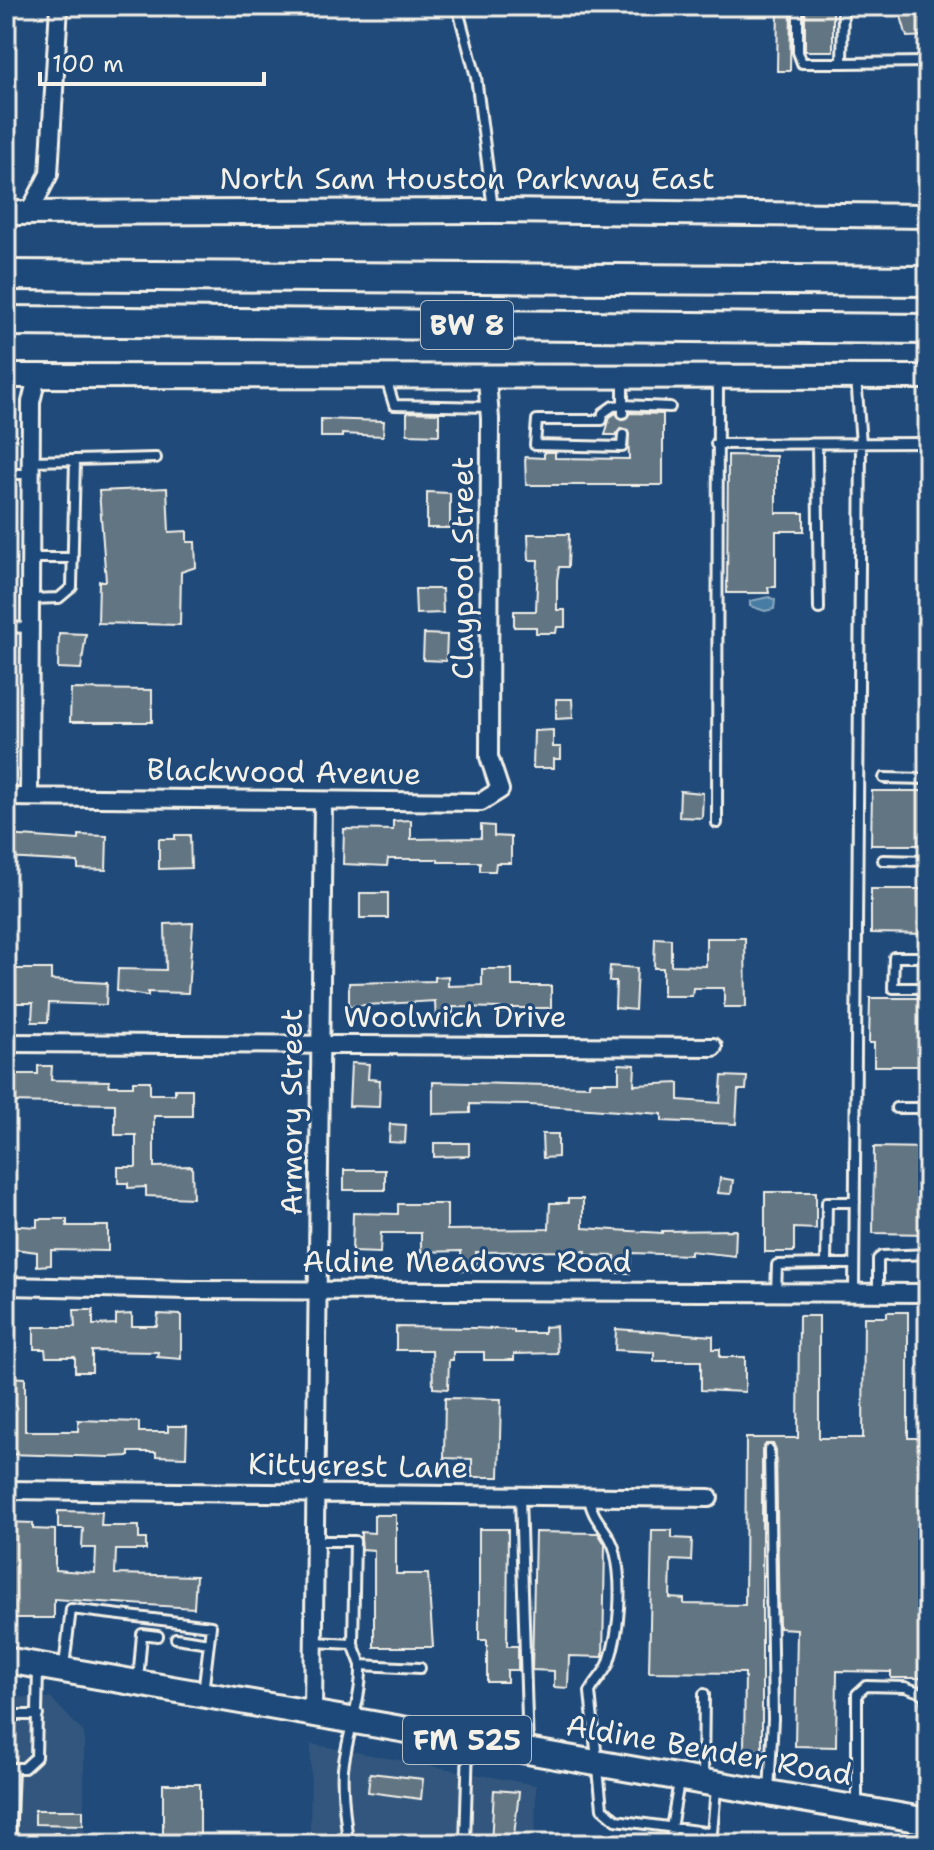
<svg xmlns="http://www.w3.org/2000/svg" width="934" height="1850" font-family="'Shantell Sans',sans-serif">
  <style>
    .built { fill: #33577d }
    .water { fill: #467ba3; stroke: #8caabf; stroke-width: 2 }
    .building { fill: #627583; stroke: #f4f1e8; stroke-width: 2 }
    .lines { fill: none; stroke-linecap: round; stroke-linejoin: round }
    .service-casing { stroke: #f4f1e8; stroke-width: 14 }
    .minor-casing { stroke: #f4f1e8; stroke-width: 22 }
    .secondary-casing { stroke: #f4f1e8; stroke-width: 28 }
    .primary-casing { stroke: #f4f1e8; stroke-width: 30 }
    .motorway-casing { stroke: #f4f1e8; stroke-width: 34 }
    .service { stroke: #1f4a7a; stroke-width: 8 }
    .minor { stroke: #1f4a7a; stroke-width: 16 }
    .secondary { stroke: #1f4a7a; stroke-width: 22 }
    .primary { stroke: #1f4a7a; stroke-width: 24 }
    .motorway { stroke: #1f4a7a; stroke-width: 28 }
    .labels { text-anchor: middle; stroke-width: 6; stroke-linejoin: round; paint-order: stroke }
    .shield { fill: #1f4a7a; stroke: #b4bfc7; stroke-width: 2 }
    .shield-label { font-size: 28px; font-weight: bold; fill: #f4f1e8 }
    .street-label { font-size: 30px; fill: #f4f1e8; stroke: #1f4a7a }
  </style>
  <rect width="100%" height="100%" fill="#1f4a7a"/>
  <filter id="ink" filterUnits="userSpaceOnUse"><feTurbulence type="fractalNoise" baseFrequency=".0125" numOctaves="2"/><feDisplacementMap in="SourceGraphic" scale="16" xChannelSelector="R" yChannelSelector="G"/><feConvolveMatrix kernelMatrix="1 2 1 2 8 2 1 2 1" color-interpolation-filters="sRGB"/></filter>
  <g filter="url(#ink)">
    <path class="built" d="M6,1697L51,1698L84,1733V1844H6Z
      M311,1744L536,1785L535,1844H310Z"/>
    <path class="water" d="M769,597L775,600L774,609L765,611L750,606V601Z"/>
    <path class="building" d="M778,6H791L790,71H777Z
      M805,6H833V51H805Z
      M898,6H928V36L907,37Z
      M407,412L439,413V435L407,434Z
      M616,413L622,420L630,413L663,414V485H526L525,457L544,458V452H555V458L629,459L628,430L621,428L616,435H605L610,417Z
      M321,419L384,421L383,436L342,434V437H321Z
      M728,455L776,456V513H804V531H776V587H768L769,593H727Z
      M167,488L169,532L187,531V542H195L196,567L181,572L180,625L98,623L99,581H106L99,491Z
      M427,492L450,493V528H427Z
      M528,534H569L568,567H559L557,580V610H565V627H557L556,633H536V627H514V611H536L538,560H529Z
      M415,589H442L443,613L416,614Z
      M59,633L86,634L81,669L58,668Z
      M424,634L447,635L446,661L423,660Z
      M71,689L152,690V722H70Z
      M556,699H572L573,718L556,719Z
      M553,730V747H561V759H554V768H533L534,731Z
      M680,791L703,793L702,818L679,817Z
      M872,791H928V845H871Z
      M411,820V839L481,838V825L494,826V836L511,837V863H496L495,871H480V862H438V859H388L387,866L343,864L344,829L393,830V821Z
      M6,835L79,840V835L107,836L106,870L78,869V862L6,858Z
      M175,835H190L191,868L159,869V839H175Z
      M871,889H928V934L871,933Z
      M360,893H388V918H360Z
      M193,923L188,993L148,992V996L117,991L118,969L166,970L165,924Z
      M655,938L671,939V965L706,966V938H745L746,1007H724V988H693L692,996H663V968H654Z
      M610,966L637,968L635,1010L615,1008L616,981H609Z
      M6,969H51V980L107,983L106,1005L49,1003L48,1022H32L33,1003H6Z
      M482,969H512V986H551V1008H512L513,1012L501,1013V1008L453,1007V1023H436L435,1001L349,1006V983L435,981V977L448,976V986L482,985Z
      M870,998H928V1066H874V1043H869Z
      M351,1063L369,1064L368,1079L380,1080L379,1107L349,1106Z
      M619,1064L635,1065L634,1085L679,1083V1100L720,1103L722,1076L747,1077L746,1090H738L736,1124L662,1121V1114L530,1105L470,1104V1113L433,1114V1082L589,1086V1082H619Z
      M38,1066H52L51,1080L109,1081V1086H133V1081H150V1094H175V1089H192V1116H154V1167L192,1166L193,1198L146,1196V1187L128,1188V1183H118V1167H136V1135H115V1104L6,1102V1074H38Z
      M390,1124L406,1125L405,1143L389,1142Z
      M542,1134H558V1157L543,1158Z
      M434,1143H469V1156L434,1157Z
      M874,1147L928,1148V1234L873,1233Z
      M344,1170H385V1190H344Z
      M720,1178L733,1180L731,1194L718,1193Z
      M765,1192H816V1229L794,1228V1252H765Z
      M568,1199H583V1228L662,1233V1231L736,1230L735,1256L690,1251V1255L631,1253L630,1273H615V1256L586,1255V1251L476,1252L477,1271H462L461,1251L421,1252V1233H381L380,1253L352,1252L353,1213L398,1214V1204H447V1230L549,1229L550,1203H568Z
      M37,1219H67V1226H108V1251L51,1250V1265L37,1266V1252L6,1248V1225L37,1227Z
      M74,1310H93V1325L116,1324V1315L132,1314V1326H157L158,1314L181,1315V1359L157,1357L158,1352L92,1351V1372H75V1357H46L45,1349H34V1327H75Z
      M887,1312H908V1438H928V1678H891V1672L837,1671L836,1747L795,1746L797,1629L779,1628L776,1450L773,1444H766L762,1450V1750H744L745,1673L649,1672L652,1530H672V1538L692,1539L691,1561L671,1560L670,1598L684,1599V1604L745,1605L746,1438H798L799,1316H819V1438H863L864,1317H887Z
      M556,1326L557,1353L514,1354V1360H484V1352H453V1360H449L448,1389L433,1388L432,1350H396V1327L474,1328L514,1330V1333H544V1327Z
      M616,1329L713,1336V1349H720V1357H745V1392L701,1390V1361H654V1352L615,1350Z
      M6,1377L25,1378V1431H78V1420L139,1422V1432H168V1426H187L186,1457L156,1456V1452H129V1456L109,1457L6,1454Z
      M445,1398L501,1399L499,1477H472V1459L444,1458Z
      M58,1511L102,1512L101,1526H139V1539H146V1550H116L115,1574L196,1576L194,1608L54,1599V1618H6V1522L33,1523V1529L55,1530V1570L95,1573L96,1548H82L83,1528H58Z
      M374,1515H396V1574H428L433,1647H374V1550L362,1549L361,1538V1532L374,1533Z
      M479,1529H508L507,1646H518V1670H507V1682H487V1640H479Z
      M535,1532L598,1533L605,1544L603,1657L569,1656L568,1688L554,1687V1671L532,1670Z
      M370,1773L423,1779L421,1799L368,1792Z
      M163,1784H200V1844H163Z
      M494,1790L519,1792L513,1844H491Z
      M35,1810H83V1825L35,1824Z"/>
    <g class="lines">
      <g class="service-casing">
        <path id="service" d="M457,6L476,77L493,209
          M798,6V52L802,63H842
          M843,6L842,63L928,62
          M386,379L394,405L489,407
          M623,413V379
          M623,435L622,447L535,445L537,420H602L603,413L613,406L623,405L670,407
          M716,444L928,443
          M817,444L819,609
          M32,461L156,458
          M6,474H31
          M31,558H73
          M31,599L59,598L72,587L75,460
          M6,627L29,628
          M884,778L928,779
          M717,823L718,380
          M883,860L928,861
          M928,957H894L893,988H928
          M896,1108H928
          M826,1264H854
          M776,1292L777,1265L826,1264L827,1202H855
          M854,1292L861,444L856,377
          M878,1293V1259L882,1256L928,1254
          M769,1450L773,1719L769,1792
          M520,1496L528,1750
          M589,1497C592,1522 609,1528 615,1551C623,1584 620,1629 609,1662C606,1672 595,1681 590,1692L602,1808L616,1820L712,1833L716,1789
          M316,1541H355L353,1644
          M176,1638L209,1643
          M314,1642L353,1644L361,1665L420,1668
          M64,1666L71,1609L211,1626L203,1693
          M138,1681L142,1634L158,1636
          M6,1715H38
          M6,1768H24L36,1757L38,1669
          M703,1777L704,1694
          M857,1806V1694L866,1686L905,1687L925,1694L927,1705L926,1816
          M10,1844L13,1768
          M56,1844V1839
          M348,1844C346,1820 341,1793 343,1769C347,1734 362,1699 361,1665
          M465,1844L468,1744
          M673,1844L671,1828L679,1782"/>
      </g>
      <g class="minor-casing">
        <path id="minor" d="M29,213L49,174L59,6
          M6,797L481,802L500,790L489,757L490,419L487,378
          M29,797L31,402L37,377
          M6,1043L713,1047
          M6,1286L190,1290L928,1293
          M6,1490L709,1498
          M313,1712L323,801"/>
      </g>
      <g class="secondary-casing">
        <path id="secondary" d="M6,213L493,211L928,216
          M6,376L928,377"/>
      </g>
      <g class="primary-casing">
        <path id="primary" d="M6,1660L928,1821"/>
      </g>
      <g class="motorway-casing">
        <path id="motorway" d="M6,275L928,281
          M6,321L928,329"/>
      </g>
      <use href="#service" class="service"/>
      <use href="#minor" class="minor"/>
      <use href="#secondary" class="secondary"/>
      <use href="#primary" class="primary"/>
      <use href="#motorway" class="motorway"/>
    </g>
  </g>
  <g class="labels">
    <g class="shield">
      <rect x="421" y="301" width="92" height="48" rx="6"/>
      <rect x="403" y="1716" width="128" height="48" rx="6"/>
    </g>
    <g class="shield-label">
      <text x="467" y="335">BW 8</text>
      <text x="467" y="1750">FM 525</text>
    </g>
    <g class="street-label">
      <text x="467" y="189">North Sam Houston Parkway East</text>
      <text transform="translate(463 568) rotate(-90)" y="10">Claypool Street</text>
      <text transform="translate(284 772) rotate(1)" y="10">Blackwood Avenue</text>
      <text x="455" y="1027">Woolwich Drive</text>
      <text transform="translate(292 1112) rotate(-90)" y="10">Armory Street</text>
      <text x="467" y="1272">Aldine Meadows Road</text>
      <text transform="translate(358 1466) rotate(1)" y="10">Kittycrest Lane</text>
      <text transform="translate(709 1750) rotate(10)" y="10">Aldine Bender Road</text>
    </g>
  </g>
  <rect width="934" height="1850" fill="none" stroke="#1f4a7a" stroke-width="32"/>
  <rect x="16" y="16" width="902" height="1818" fill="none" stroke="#f4f1e8" stroke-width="3" filter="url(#ink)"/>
  <path d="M40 72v12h224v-12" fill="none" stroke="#f4f1e8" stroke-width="4"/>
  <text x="52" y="72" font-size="24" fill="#f4f1e8" stroke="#1f4a7a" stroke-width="6" paint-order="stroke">100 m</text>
</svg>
